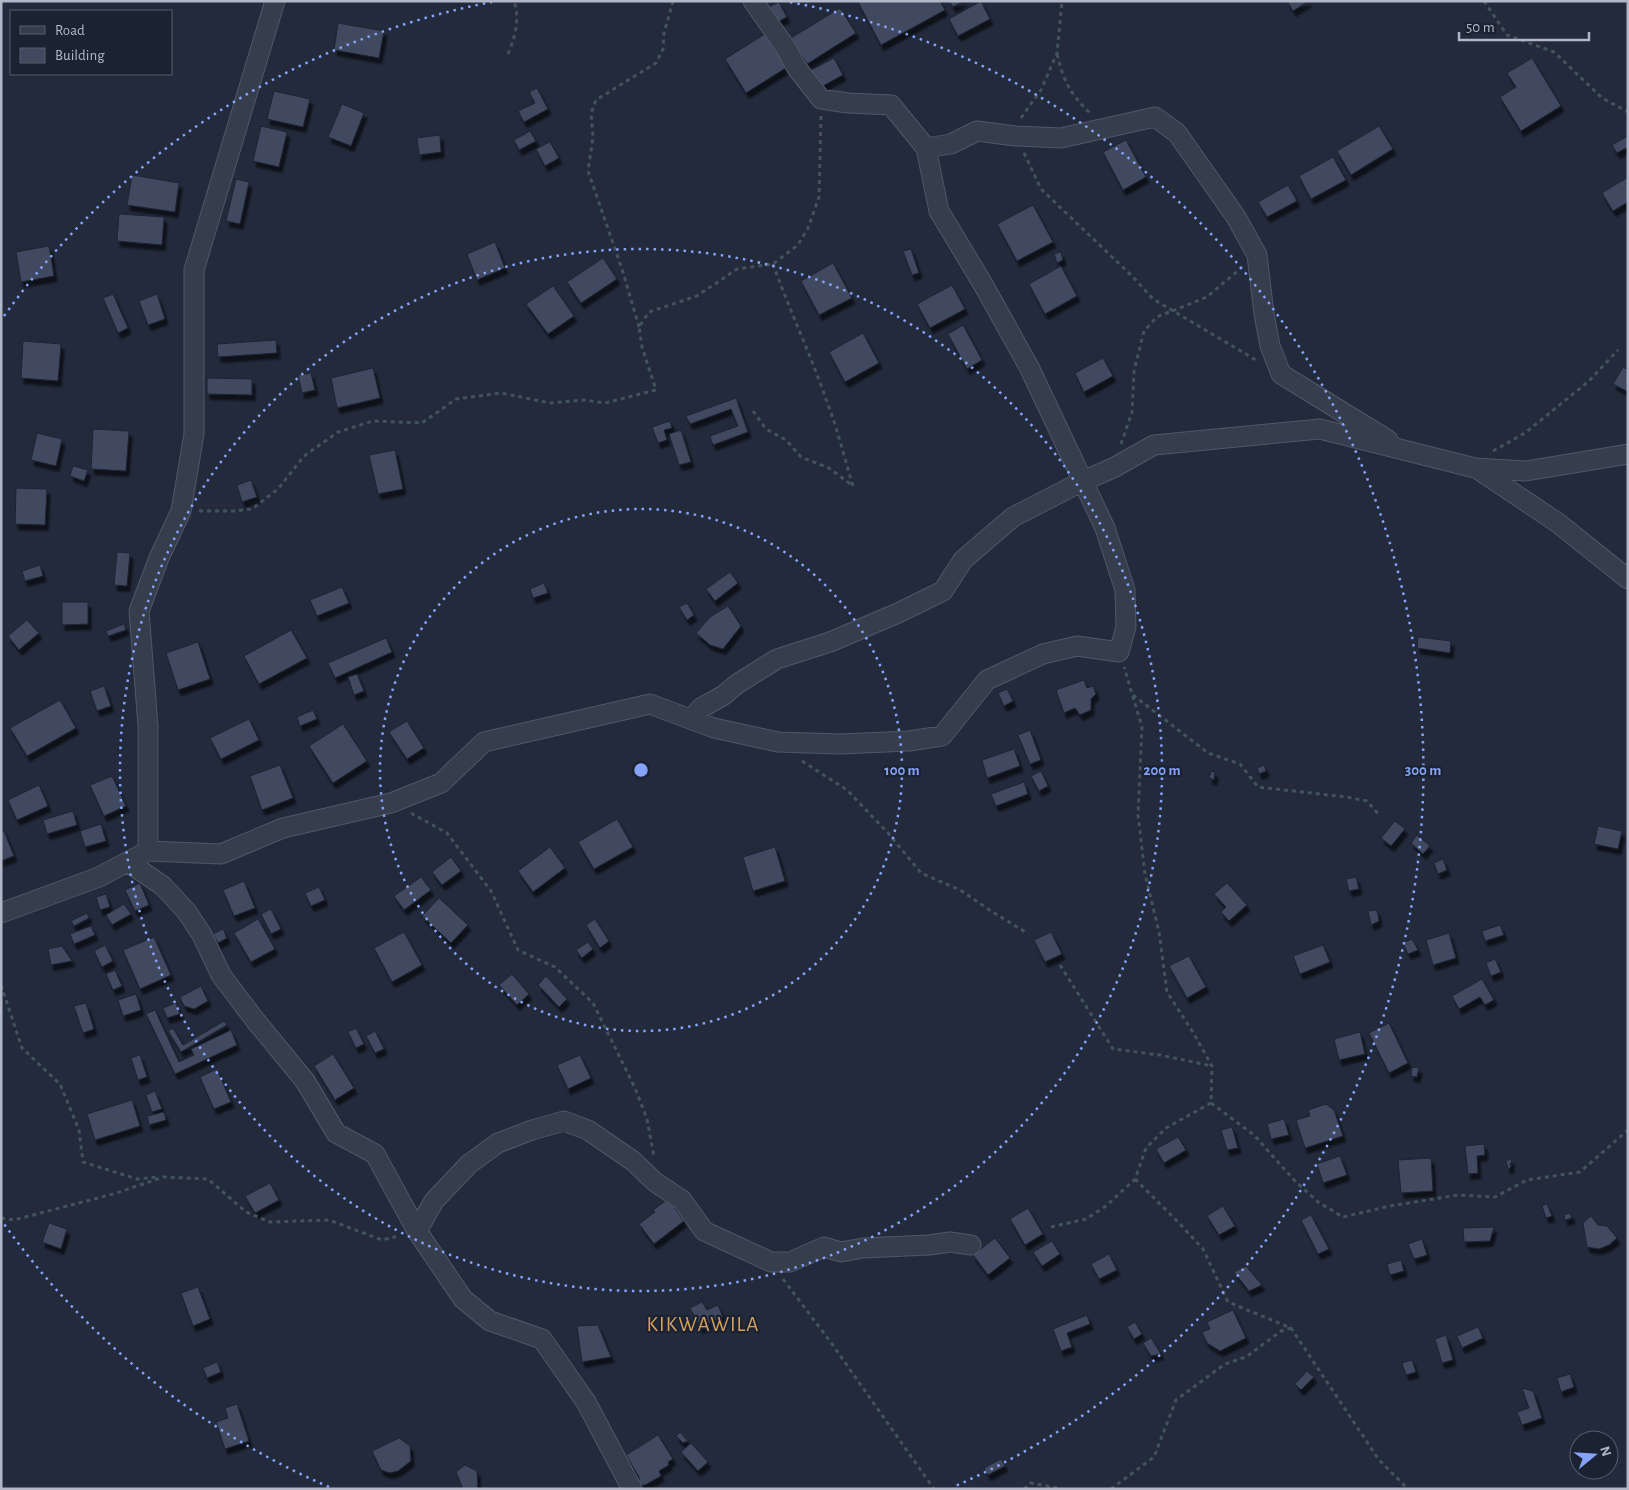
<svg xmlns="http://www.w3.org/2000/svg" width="1629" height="1490" font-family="'Alegreya Sans',sans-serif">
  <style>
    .building { fill: #41495f; stroke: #1d2433; filter: url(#shadow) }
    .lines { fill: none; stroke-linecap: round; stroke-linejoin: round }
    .minor-casing { stroke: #515767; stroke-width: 21 }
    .path { stroke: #42545b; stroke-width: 3; stroke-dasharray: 4 4; stroke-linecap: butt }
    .minor { stroke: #363d4d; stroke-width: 19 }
    .ring { fill: none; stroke: #85a3fa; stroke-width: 2.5; stroke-dasharray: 2.5 5 }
    .labels { text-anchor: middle; stroke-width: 4.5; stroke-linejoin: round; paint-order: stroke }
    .quarter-label { font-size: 21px; letter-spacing: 1px; fill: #d7a25e; stroke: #1b2231 }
    .centre { fill: #85a3fa; stroke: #1b2231; stroke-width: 2.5 }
    .ring-label { font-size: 15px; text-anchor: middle; font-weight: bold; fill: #85a3fa; stroke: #1b2231; stroke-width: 4.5; stroke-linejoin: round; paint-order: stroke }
  </style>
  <defs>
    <filter id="shadow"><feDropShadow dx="3" dy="5.5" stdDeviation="1" flood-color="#0009"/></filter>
  </defs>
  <rect width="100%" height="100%" fill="#222a3c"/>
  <path class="building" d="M860,1H940L945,10L881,45L858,2Z
    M949,1H964L953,7Z
    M981,1L990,19L958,36L949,19Z
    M1287,1H1309L1293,11Z
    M779,2L787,17L777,22L769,7Z
    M840,8L856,33L807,64L791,38Z
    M338,23L384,31L379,58L334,50Z
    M768,32L789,66L746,93L725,59Z
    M834,58L843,75L821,87L811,70Z
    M1532,58L1561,106L1521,131L1500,97L1516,87L1507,73Z
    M537,88L548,109L524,122L518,111L535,103L529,92Z
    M274,91L310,99L303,127L267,119Z
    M342,104L364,113L351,146L328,137Z
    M261,126L287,132L279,167L253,161Z
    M1379,126L1393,149L1351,175L1337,151Z
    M530,131L536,141L519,150L514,140Z
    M440,135L441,152L419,155L417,138Z
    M1628,136V147L1617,153L1612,145Z
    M1126,140L1146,177L1123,190L1103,152Z
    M550,142L559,158L545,166L536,149Z
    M1333,157L1346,180L1311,199L1299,176Z
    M132,175L179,183L175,212L127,205Z
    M1628,177V202L1613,211L1602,193Z
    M236,179L249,182L240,224L226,221Z
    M1288,185L1297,201L1267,217L1258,202Z
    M1033,205L1053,242L1017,261L997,224Z
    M119,214L164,217L162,245L117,241Z
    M495,242L505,268L477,280L467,254Z
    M49,246L54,276L21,282L16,252Z
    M911,249L919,273L912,275L903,251Z
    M1061,252L1063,260L1057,263L1054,254Z
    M603,258L617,279L581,303L567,282Z
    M833,263L852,298L819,315L801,281Z
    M1061,266L1077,296L1045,314L1029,284Z
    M952,285L965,309L930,328L917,304Z
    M553,286L574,316L548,334L526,304Z
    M113,294L128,328L118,333L103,298Z
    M157,294L165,319L148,325L139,301Z
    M963,325L982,360L967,369L948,334Z
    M863,333L879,363L845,382L829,352Z
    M276,340L277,353L218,357L217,344Z
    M23,341L61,344L58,381L21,378Z
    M1103,358L1113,376L1084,392L1075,373Z
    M1623,367L1628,370V392L1613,384Z
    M373,368L380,398L337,408L331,378Z
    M311,373L315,390L302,393L298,375Z
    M207,378L252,379V395L207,394Z
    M736,398L748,432L713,445L710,436L738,426L731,409L690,424L686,416Z
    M670,421L672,428L664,430L667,440L658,443L652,427Z
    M93,429L129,431L126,471L91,469Z
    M681,430L691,462L679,465L669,434Z
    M37,433L62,439L56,466L31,460Z
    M395,450L403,489L378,494L369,455Z
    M73,466L88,470L84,481L70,476Z
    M251,480L257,497L242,502L237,485Z
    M16,488L47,489L45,525L15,524Z
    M117,552L130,553L127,586L114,585Z
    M40,565L43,576L25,581L22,571Z
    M730,572L738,583L715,601L706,589Z
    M544,583L548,593L533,598L530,589Z
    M342,587L349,603L317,616L310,600Z
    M62,602H88V624L62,625Z
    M687,603L694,615L687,620L679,607Z
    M728,606L741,626L723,649L710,645L696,633L710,617Z
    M27,620L39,633L19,650L8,636Z
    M124,624L126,630L108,636L106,631Z
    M291,630L307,658L259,684L244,656Z
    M1418,637L1451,641L1450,653L1417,648Z
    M386,638L392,652L335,678L328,663Z
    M198,642L210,679L178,690L166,653Z
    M357,674L364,691L354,695L348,677Z
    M1084,680L1087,688L1093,686L1096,694L1091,699V710L1080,715L1075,708L1064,713L1056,690Z
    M104,686L111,706L97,711L90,691Z
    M1007,689L1013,701L1004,706L998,693Z
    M60,700L76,728L27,756L10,728Z
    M313,710L317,719L300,726L297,717Z
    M249,719L259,740L221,759L210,738Z
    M407,721L424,748L407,759L389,732Z
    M343,724L367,761L333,783L309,746Z
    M1030,730L1041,760L1030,764L1018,735Z
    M1014,749L1020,766L987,778L982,760Z
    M280,765L293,798L262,810L250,776Z
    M1264,765L1266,771L1259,774L1257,768Z
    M1041,771L1048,786L1039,791L1031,776Z
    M1211,771L1215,772L1214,780L1209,778Z
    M112,776L126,806L104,816L90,785Z
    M1024,782L1028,794L996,806L991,794Z
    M39,785L48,806L17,820L8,800Z
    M73,811L77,825L47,834L43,820Z
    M617,819L633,847L594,869L578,842Z
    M1395,821L1405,829L1391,846L1381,838Z
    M101,824L106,841L85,847L80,831Z
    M1598,826L1622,831L1618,849L1594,844Z
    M4,831L14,856L1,861V832Z
    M1417,835L1430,846L1423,854L1411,843Z
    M550,847L565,868L533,892L518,871Z
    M775,847L785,881L753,891L743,857Z
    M451,857L461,871L442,885L432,872Z
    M1443,859L1447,870L1438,874L1434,863Z
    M421,877L431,890L404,910L394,896Z
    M1356,877L1359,889L1349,891L1346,879Z
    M244,881L255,908L234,916L223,890Z
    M140,883L149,905L135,911L125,890Z
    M1227,883L1247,905L1229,921L1221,912L1226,907L1214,894Z
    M319,887L325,900L311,906L305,893Z
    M106,894L110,907L100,910L96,897Z
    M439,898L468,925L451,943L422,916Z
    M124,904L131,914L112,925L106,915Z
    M271,909L281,929L271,934L261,914Z
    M1377,910L1379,921L1371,925L1368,911Z
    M87,913L89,918L74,926L71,921Z
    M258,919L275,949L251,962L234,933Z
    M595,919L609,941L600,948L586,925Z
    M1500,925L1504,935L1485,941L1482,931Z
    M91,926L95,935L74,944L70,934Z
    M223,929L227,938L218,943L213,934Z
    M404,932L422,965L392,982L374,948Z
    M1051,932L1062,954L1045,962L1034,940Z
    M1449,933L1456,958L1433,965L1426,940Z
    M154,937L171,975L140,989L123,950Z
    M1412,939L1418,950L1408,954L1403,943Z
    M588,942L593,949L582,958L576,950Z
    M105,945L113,961L102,967L94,951Z
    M1323,945L1330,962L1300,974L1293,956Z
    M62,946L72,961L51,965L48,949Z
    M1189,956L1206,987L1187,998L1169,966Z
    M1495,959L1501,972L1491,976L1486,963Z
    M115,970L122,986L113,990L106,974Z
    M512,974L529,994L517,1005L499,985Z
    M546,976L567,999L559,1007L538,985Z
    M1482,979L1494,1000L1485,1005L1480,997L1459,1009L1452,996Z
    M201,986L208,1001L194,1009L184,1006L180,997Z
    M136,994L141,1010L123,1016L118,1000Z
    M86,1003L94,1029L83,1033L74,1006Z
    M176,1003L180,1014L167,1018L163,1008Z
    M155,1010L179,1062L194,1055L191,1049L231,1030L237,1045L175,1074L146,1014Z
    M224,1021L227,1025L181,1052L168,1031L173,1028L183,1045Z
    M1389,1023L1408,1063L1389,1073L1369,1033Z
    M356,1028L364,1044L356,1048L348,1032Z
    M375,1031L384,1049L375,1053L366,1036Z
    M1360,1032L1365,1054L1339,1060L1334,1039Z
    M333,1054L354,1088L335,1100L314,1066Z
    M140,1055L147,1077L138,1080L131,1058Z
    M580,1055L591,1078L568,1089L557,1065Z
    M1412,1067L1419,1068L1417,1077L1411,1076Z
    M217,1069L231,1102L214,1109L200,1077Z
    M155,1091L162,1109L152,1112L146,1095Z
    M132,1100L140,1126L95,1140L87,1114Z
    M1326,1104L1334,1110L1343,1136L1305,1148L1296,1120L1310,1116L1308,1110Z
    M164,1112L166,1120L149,1125L147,1116Z
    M1284,1119L1289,1135L1271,1139L1267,1124Z
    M1232,1127L1238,1148L1227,1150L1221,1130Z
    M1178,1137L1186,1150L1164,1163L1156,1149Z
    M1484,1144L1485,1155L1477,1156L1478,1173L1468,1174L1465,1146Z
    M1340,1156L1347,1175L1323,1183L1317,1164Z
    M1431,1158L1433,1191L1401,1193L1398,1160Z
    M1511,1159L1512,1162L1510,1163L1511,1167L1508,1169L1506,1161Z
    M270,1183L279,1200L255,1213L245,1196Z
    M668,1199L684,1221L654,1244L639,1224L655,1212L653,1210Z
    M1547,1204L1552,1216L1546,1218L1542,1206Z
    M1223,1206L1235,1226L1219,1235L1207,1216Z
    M1028,1208L1043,1234L1025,1245L1010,1219Z
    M1570,1213L1572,1218L1565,1220L1564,1215Z
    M1311,1215L1329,1249L1318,1254L1301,1220Z
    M1591,1216L1598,1225L1607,1226L1617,1238L1609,1245L1599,1249L1587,1247L1583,1223Z
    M49,1223L67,1229L61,1249L42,1242Z
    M1494,1227L1490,1241L1464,1242L1463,1228Z
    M995,1238L1010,1258L988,1275L973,1255Z
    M1422,1239L1427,1255L1414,1259L1408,1244Z
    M1052,1241L1060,1254L1042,1266L1033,1252Z
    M1109,1254L1117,1270L1099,1279L1091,1264Z
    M1401,1260L1404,1271L1390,1275L1387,1264Z
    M1246,1266L1262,1285L1249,1291L1234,1272Z
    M198,1287L210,1319L193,1326L181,1293Z
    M702,1302L707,1310L718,1305L723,1317L700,1328L690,1308Z
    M1233,1310L1246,1338L1220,1351L1207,1343L1202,1332L1210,1329L1207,1322Z
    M1087,1315L1090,1324L1067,1333L1072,1347L1061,1351L1053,1329Z
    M1135,1322L1142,1334L1134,1339L1127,1327Z
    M598,1325L611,1357L582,1362L577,1326Z
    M1478,1327L1483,1338L1462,1348L1457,1336Z
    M1446,1335L1453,1360L1442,1363L1435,1339Z
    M1151,1338L1161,1354L1151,1356L1143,1343Z
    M1412,1360L1416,1372L1406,1375L1402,1363Z
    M217,1362L221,1372L207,1378L203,1368Z
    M1307,1371L1314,1377L1301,1390L1295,1384Z
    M1570,1374L1574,1387L1561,1392L1557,1378Z
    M1522,1388L1533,1391L1542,1418L1522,1425L1517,1412L1529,1408Z
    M237,1404L249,1441L225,1449L216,1422L228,1418L225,1408Z
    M680,1432L688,1441L683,1443L676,1436Z
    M658,1435L673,1459L668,1462L669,1465L659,1471L661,1476L645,1485H639V1477L626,1455Z
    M399,1438L410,1446L411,1461L398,1471L390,1473L381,1470L372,1451Z
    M691,1443L708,1462L698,1471L681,1452Z
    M1001,1459L1005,1466L988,1475L984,1468Z
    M465,1465L477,1471L478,1489H463L456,1472Z"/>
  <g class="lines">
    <g class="minor-casing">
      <path id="minor" d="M753,1L786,48L796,67L821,99L848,103L891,105L926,148L951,144L977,131L1015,136L1061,138L1155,117L1177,133L1236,217L1257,255L1264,314L1270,346L1281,374L1388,440
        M1476,468L1558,523L1628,579
        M691,719L701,708L724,695L737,684L777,659L830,642L898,613L943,591L963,560L1013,517L1083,481L1113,468L1154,445L1320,429L1475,468L1526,471L1628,454
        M148,851L221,854L283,828L391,803L441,783L484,742L650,704L714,728L778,742L840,744L909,741L942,736L987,680L1043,654L1077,646L1119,652L1126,627L1125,590L1105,528L1029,367L984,286L939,211L926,148
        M128,862L163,886L187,912L202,935L221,975L255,1020L305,1081L336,1133L375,1154L417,1231L463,1299L490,1321L542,1339L586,1402L632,1489
        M1,913L99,877L148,851V726L139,611L159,558L181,511L194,434V270L275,1
        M417,1231L434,1201L469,1164L498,1143L532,1130L564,1121L588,1130L633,1161L655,1182L682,1200L704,1231L771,1262H790L824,1247L841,1252L863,1248L929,1245L950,1242L971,1245"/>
    </g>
    <path class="path" d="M1484,1L1507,35L1554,52L1602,98L1628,112
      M508,54C515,37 520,20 514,1
      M1057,54C1064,82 1070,94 1091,114
      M1021,118L1041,90L1057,53L1062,1
      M1024,153L1041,189L1133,277L1153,299L1256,360
      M639,327L623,272L588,171L593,137L591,113L596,100L656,63L663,49L664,33L673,1
      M753,411L766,429L786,440L801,457L829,468L853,486C844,457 837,427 826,399C810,353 789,309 773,264
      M1121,444L1132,412L1134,371L1144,331L1157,317L1207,297L1241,268
      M1493,451L1525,433L1589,381L1618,350
      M199,511H235L252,509L278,489L304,456L338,432L373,421L422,423L456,399L501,393L550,403L584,400L605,403L656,390L642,347L639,327L649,312L697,296L737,269L773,264L798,245L808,228L819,197L821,116
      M1133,695L1208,753L1240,764L1258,787L1346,797L1367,801L1380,816
      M802,761L847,790L888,833L921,873L960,890L991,911L1027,933
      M411,813L447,833L491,891L518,950L555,967L593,1003L635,1088L647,1119L654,1157
      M1060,965L1113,1049L1160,1055L1212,1066
      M1,985L22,1048L60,1084L79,1130L83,1162L137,1179L158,1177
      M1211,1103L1254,1135L1295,1181L1318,1202L1343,1217L1390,1206L1458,1195L1495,1197L1527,1180L1580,1172L1628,1130
      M1135,1179L1178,1222L1203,1249L1228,1302L1291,1328L1379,1460L1408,1489
      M1,1218L14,1220L113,1194L164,1177L208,1179L246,1212L270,1222L329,1220L382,1240L399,1236
      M1051,1227L1086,1219L1106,1206L1135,1179L1146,1148L1166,1128L1211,1103L1212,1066L1194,1034L1167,992L1159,932L1145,874L1138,815L1142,727L1124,667
      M783,1279L832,1344L934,1489
      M1024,1489L1031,1483L1062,1489
      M1111,1489L1154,1457L1176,1400L1225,1364L1246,1357L1281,1331L1291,1328"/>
    <use href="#minor" class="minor"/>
  </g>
  <g class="ring">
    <circle cx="641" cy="770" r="261"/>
    <circle cx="641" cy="770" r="521"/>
    <path d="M329 1487A782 782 0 0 1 4 1224M4 316A782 782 0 0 1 492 2M790 2A782 782 0 0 1 953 1487"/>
  </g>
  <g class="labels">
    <g class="quarter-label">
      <text x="703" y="1331">KIKWAWILA</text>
    </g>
  </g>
  <circle cx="641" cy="770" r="8" class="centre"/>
  <g class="ring-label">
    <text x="902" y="775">100 m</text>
    <text x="1162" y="775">200 m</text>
    <text x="1423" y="775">300 m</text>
  </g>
  <rect width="1629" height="1490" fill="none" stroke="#b2b7c8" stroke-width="5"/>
  <rect x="10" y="10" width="162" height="65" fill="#1b2231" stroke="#575e6d"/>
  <rect x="20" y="26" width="25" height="8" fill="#363d4d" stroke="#575e6d"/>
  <text x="55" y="35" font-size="15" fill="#b2b7c8">Road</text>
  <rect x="20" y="48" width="25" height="15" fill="#41495f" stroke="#575e6d"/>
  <text x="55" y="60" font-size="15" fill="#b2b7c8">Building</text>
  <g transform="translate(1594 1455) rotate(72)"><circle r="24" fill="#1b2231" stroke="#575e6d"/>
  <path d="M0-4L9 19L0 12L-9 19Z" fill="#85a3fa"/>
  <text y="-8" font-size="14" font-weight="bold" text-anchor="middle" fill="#b2b7c8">N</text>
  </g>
  <path d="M1459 32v8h130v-8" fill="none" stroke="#b2b7c8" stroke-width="2.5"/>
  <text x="1466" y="32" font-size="15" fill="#b2b7c8" stroke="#1b2231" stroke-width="4" paint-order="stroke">50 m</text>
</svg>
